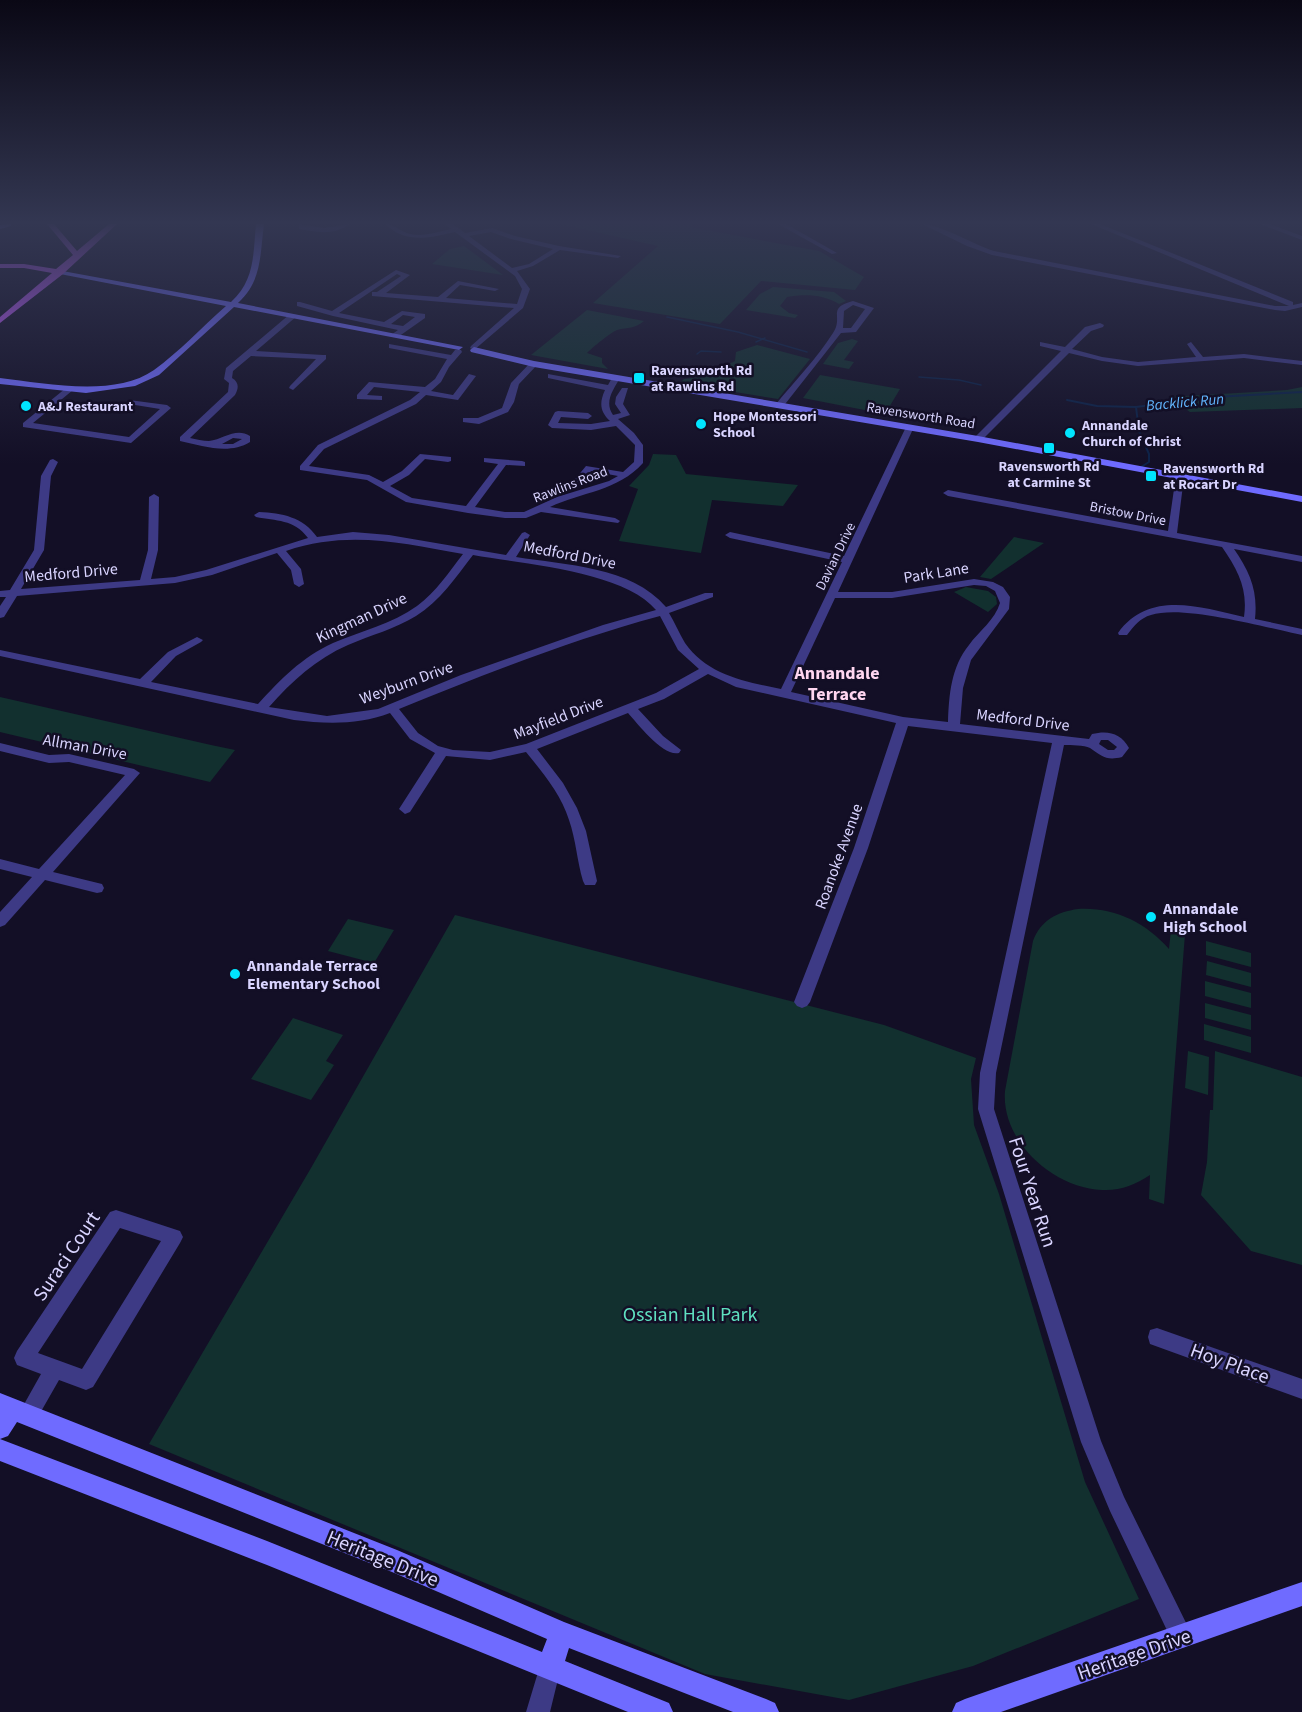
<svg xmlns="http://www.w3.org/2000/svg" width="1302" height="1712" font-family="'Source Sans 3',sans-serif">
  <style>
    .green { fill: #12302f }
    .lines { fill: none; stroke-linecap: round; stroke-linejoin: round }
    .stream-far1 { stroke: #0c2248; stroke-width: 1.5 }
    .stream { stroke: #0c2248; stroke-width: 2 }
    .street { fill: #3d3a85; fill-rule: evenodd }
    .secondary { fill: #6f6bff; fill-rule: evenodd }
    .primary { fill: #c25bff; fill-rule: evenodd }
    .poi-dot { fill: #00e5ff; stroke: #130f26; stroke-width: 2 }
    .labels { text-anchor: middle; stroke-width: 5; stroke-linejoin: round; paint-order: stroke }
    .far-poi-label { font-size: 14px; font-weight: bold; fill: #d9d4ff; stroke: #130f26; text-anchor: start }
    .far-street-label { font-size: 14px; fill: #d9d4ff; stroke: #130f26 }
    .far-water-label { font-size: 15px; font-style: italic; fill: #62b6ff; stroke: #130f26 }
    .street-label { font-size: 16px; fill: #d9d4ff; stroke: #130f26 }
    .poi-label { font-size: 16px; font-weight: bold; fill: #d9d4ff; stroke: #130f26; text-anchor: start }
    .neighbourhood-label { font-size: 18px; font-weight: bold; fill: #ffd6f0; stroke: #130f26 }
    .near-street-label { font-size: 20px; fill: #d9d4ff; stroke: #130f26 }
    .near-park-label { font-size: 20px; fill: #5fe0c0; stroke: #130f26 }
  </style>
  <rect width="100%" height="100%" fill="#130f26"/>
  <path class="green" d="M560,224H692L690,227L819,251L864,277L855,290L761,281L720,324L593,303L658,246Z
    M464,246L503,275L432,264L450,249Z
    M773,287L834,292L846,301L839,304C823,294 804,294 787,297L780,306L789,313L798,315L795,318L746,310L760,294Z
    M587,310L644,321C635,329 628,327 617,330C610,333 593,347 587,353L602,358V363L608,369L531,355Z
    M852,339L858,341L844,360L854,362L849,369L823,364L838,343Z
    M757,345L810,359L778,399L680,383L684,379L701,377L735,361L736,352Z
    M820,375L900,389L885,414L803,398Z
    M1302,387V408L1190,412L1168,397L1287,390Z
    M653,454L676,455L686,474L798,485L783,506L712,500L701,553L619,541L638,489L629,486L649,465Z
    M1014,537L1044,543L991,579L980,577Z
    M966,587L988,591L996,597L997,604L988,612L954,592Z
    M0,697L211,745L235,750L210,782L0,732Z
    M1078,909C1114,907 1145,922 1169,949L1171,930L1185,934L1164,1204L1149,1199L1150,1175C1135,1185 1120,1191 1102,1190C1053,1188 1001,1141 1005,1091L1033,941C1041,920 1057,912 1078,909Z
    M455,915L884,1025L976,1058L971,1079L974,1125L999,1194L1085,1482L1139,1599L973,1666L849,1700L705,1674L149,1444L311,1168Z
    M348,919L394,930L374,963L328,951Z
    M1206,941L1251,953V967L1206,955Z
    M1207,961L1251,973V987L1206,975Z
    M1205,981L1251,993V1008L1205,996Z
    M1205,1003L1251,1015V1030L1205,1018Z
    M293,1018L343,1035L326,1061L334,1065L311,1100L251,1079Z
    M1204,1024L1251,1037V1053L1204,1040Z
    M1188,1051L1209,1057L1208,1095L1185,1088Z
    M1215,1051L1302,1077V1265L1251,1251L1201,1195L1207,1162L1210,1110H1213Z"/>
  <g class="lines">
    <path class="stream-far1" d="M667,317L738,332L807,352
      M756,342L765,338
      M697,354L701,351L721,352
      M919,377L959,380L981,385"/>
    <path class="stream" d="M1067,400L1097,406L1136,407
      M1141,467L1149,462V454L1139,431L1136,407L1215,397L1302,392"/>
    <path class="street" d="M299,224L324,228L349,224C335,236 315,232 299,229Z
      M385,224C394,224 398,230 407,233C421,238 437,232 451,229L445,224H453L465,233L492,228L515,236L559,246L621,256L618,258L560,250L533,266L517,271L530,289L523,308L474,350L470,348L471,346L514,308L372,296V292H377L401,276L397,274L339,313L384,322L402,311L425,314V318L398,337L391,335L398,330L333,316L297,306V302H300L332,311L396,270L410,275L386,293L438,297L458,281L499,289L495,291L460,285L446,298L517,304L522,289L515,276L455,232C429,238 406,244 385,224ZM491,232L511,239L553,249L529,264L512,268L469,236ZM403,315L415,317L403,326L391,324Z
      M778,224H786L837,253L832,254Z
      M922,224C940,224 974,245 994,251L1275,306H1289L1091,224H1100L1293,302V305L1302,303V307L1285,311L1275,310L992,255L967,246Z
      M1260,224H1270L1302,236V240Z
      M853,301L874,308L856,332L841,333L782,408H776V404C795,381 817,358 833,333C844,317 826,308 853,301ZM853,305L865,309L851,328H843L844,311Z
      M290,314L297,316L256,351L323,355H326V359L293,390L289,388L290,386L316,359L251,356L233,371L232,378C239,382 239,388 235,395L190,438C196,439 203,441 209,441C224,439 236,427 250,436V442C229,455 203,446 180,441V437L228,392L229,383L224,379L226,368ZM233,438L242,439L233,444H222Z
      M1100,323L1104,325L1103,327L1091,331L1072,349L1102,357L1138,362L1196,357L1187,344L1191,342L1203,357L1244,354L1302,361V365L1244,358L1138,366L1102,361L1069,353L981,441H975V437L1061,351L1040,346V342L1065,347L1085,327Z
      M389,344L451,355L455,350H461L462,352L449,367L441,382L431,391L453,395L469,374L476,376L458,400L426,395L416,404L324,449L309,466L369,475L383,482L402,471L420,454L451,457V461L448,462L425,459L409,475L390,486L412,498L466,506L498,464L484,462V458L522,461L525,462V466L506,465L475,507L505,512H524L557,497L609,481L618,476L591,471L579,486H573L571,484L586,466L623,472L634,462L635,445L616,426L591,430L552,428L548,425L555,412L558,411L588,413L592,416L588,419L561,417L558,423L591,424L610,421C600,412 599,403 605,390L548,378V374L608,385L613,376H616L620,378C613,390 604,402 613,415L621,413L615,404L616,397L622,388H628L623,404L630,415L618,419L634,433L643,445V463C618,491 582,492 550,507L615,518L620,521L618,523L541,512L526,518H505L468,513L406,502L367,480L300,470V466L318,445L410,400L420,392L374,387L367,395L382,396V400L357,399V395L369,382L425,387L435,379L447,359L389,348Z
      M531,362L538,364L519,384L514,402L508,412L479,424L463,422V418H478L502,408L511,383Z
      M66,388L73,390L33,423L129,437L160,409L129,404V400L167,405L171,408L131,443L23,427V423Z
      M906,427L913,429L838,592H892L974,579L993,582L1003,587L1010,597L1009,609L971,660L963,688L960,724L1089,739L1092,734C1108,730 1121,733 1129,748L1122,757C1106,761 1102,756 1090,748C1084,745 1071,745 1064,745L996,1073L994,1109L1101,1441L1124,1497L1193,1637L1190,1645L1182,1648L1174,1645L1110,1511L1081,1442L978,1109L980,1073L1052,743L908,726L868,848L810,1002L807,1006L802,1008L797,1006L794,1002L854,848L896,723L736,687L708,674L664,699L638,709L663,736L681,750L679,753C663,757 638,724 628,713L537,749L563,783L577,808L586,831L597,881L595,885H585L583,881C577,861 576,840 569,820C561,794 543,773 526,752L490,760L446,756L410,812L405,814L399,809L435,753L410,739L390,713C359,725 326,724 294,720L0,656V650L140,679L168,652L197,637L203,640L201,642L176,656L151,682L258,704C280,680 302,657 333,643C361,631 392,624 417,606C436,592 449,572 463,554C401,543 348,530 286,551L301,569L304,584L299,587L294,584L291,570L277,553L212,575L175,583L17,596L4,617L0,618V606L6,597H0V591L10,590L34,550L41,476L50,460L53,459L58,462L51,476L44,550L21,589L140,580L148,550L149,497L154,494L159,497L158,550L151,579L175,577L206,570L308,538C294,519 276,521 256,517L254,515L259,512C282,513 303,517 317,537L353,532L389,535L506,555L522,533L525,532L530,535L516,557C565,565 631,566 666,607L705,593H713V597L669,613C675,623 679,633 685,643C707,675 746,682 781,689L842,562L730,538L725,535L730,532L844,556ZM473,555C522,564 624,571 656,610L603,625L461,675L378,709L327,716L269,707C292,681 316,659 348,645C371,635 395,629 416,616C440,601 456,577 473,555ZM974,585L986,586L995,591L1000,603C995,620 979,631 969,645C951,667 949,695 948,722L903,717L791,692L835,598H892ZM660,616L678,650L699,669L656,693L526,744L490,752L453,750L438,746L418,733L399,709C485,674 571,640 660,616ZM1101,740H1108L1117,747L1114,750H1108L1099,744Z
      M1176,475L1184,477L1177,533L1302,556V562L1234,549C1250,572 1258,591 1255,619L1302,629V635C1267,628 1183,604 1151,615C1140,618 1134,626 1127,635H1119L1118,633C1149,590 1200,607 1244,617C1248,589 1238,570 1222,547L948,496L943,493L948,490L1168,531Z
      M0,743L49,755L69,754L134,769L140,773L53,872L102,884L104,888L102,892L97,893L45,880L5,925L0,927V912L32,877L0,869V859L39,869L125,775L69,762L49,763L0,751Z
      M116,1210L180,1231L183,1237L180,1243L93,1387L86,1390L59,1380L35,1422L28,1425L21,1422L18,1415L41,1374L17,1365L14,1358L17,1351L110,1212ZM120,1228L161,1241L82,1369L38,1353Z
      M1157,1328L1302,1379V1399L1150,1344L1148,1337L1150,1330Z
      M550,1656L558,1659L561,1667L550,1712H526L542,1659Z"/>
    <path class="secondary" d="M11,224V226L0,229V225Z
      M256,224H264C260,254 262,282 238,303L463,347L459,350L234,307L159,375L135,386L86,393L0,384V378C45,383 114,398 154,370C179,352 202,327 226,306L60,274L56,272L57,270L231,302C255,280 253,255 256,224Z
      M474,347L534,361L978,436L1302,496V502L978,442L534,367L471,352L470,350Z
      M0,1393L397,1550L564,1622L766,1699L775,1703L779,1712H733L569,1648L565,1661L669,1703L673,1712H628L267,1565L0,1461ZM17,1422L392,1572L547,1639L542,1652L267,1541L0,1439L8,1436Z
      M1302,1582V1606L1001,1712H952L956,1703L965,1699Z"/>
    <path class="primary" d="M47,224H54L77,251L109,224H117L63,274L0,323V317L52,273L24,268H0V264H24L56,269L73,255Z"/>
  </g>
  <linearGradient id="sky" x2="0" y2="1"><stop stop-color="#0a0815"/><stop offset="0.48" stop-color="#333752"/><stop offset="1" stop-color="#333752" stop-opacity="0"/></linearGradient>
  <rect width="1302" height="464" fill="url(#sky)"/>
  <g class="poi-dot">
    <rect x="633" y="372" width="12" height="12" rx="3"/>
    <circle cx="26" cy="406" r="6"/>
    <circle cx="701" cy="424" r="6"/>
    <circle cx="1070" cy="433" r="6"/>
    <rect x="1043" y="442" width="12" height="12" rx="3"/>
    <rect x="1145" y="470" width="12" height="12" rx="3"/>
    <circle cx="1151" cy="917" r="6"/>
    <circle cx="235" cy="974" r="6"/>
  </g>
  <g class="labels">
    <g class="far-poi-label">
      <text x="651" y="375">Ravensworth Rd<tspan x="651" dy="16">at Rawlins Rd</tspan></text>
      <text x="38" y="411">A&amp;J Restaurant</text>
      <text x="713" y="421">Hope Montessori<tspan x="713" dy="16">School</tspan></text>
      <text x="1082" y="430">Annandale<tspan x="1082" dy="16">Church of Christ</tspan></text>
      <text x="1049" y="471" text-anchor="middle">Ravensworth Rd<tspan x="1049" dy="16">at Carmine St</tspan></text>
      <text x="1163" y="473">Ravensworth Rd<tspan x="1163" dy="16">at Rocart Dr</tspan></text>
    </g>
    <g class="far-street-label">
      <text transform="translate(921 415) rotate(9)" y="5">Ravensworth Road</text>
      <text transform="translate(570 484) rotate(-21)" y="5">Rawlins Road</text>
      <text transform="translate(1128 513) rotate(11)" y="5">Bristow Drive</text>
      <text transform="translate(835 556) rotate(-64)" y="5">Davian Drive</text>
    </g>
    <g class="far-water-label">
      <text transform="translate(1185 402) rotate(-5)" y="5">Backlick Run</text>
    </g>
    <g class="street-label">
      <text transform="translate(570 554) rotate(11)" y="6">Medford Drive</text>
      <text transform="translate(71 572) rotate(-5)" y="6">Medford Drive</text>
      <text transform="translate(936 572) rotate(-9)" y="6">Park Lane</text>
      <text transform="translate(361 617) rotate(-25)" y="6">Kingman Drive</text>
      <text transform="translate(406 682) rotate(-20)" y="6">Weyburn Drive</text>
      <text transform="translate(558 717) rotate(-21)" y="6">Mayfield Drive</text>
      <text transform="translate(1023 719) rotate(7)" y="6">Medford Drive</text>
      <text transform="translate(85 746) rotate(10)" y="6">Allman Drive</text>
      <text transform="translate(838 856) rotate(-70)" y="6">Roanoke Avenue</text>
    </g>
    <g class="poi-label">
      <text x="1163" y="914">Annandale<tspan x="1163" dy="18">High School</tspan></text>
      <text x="247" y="971">Annandale Terrace<tspan x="247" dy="18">Elementary School</tspan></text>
    </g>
    <g class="neighbourhood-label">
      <text x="837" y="679">Annandale<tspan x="837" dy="21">Terrace</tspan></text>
    </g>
    <g class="near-street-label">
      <text transform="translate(1033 1192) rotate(72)" y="7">Four Year Run</text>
      <text transform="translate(66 1256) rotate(-56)" y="7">Suraci Court</text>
      <text transform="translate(1230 1363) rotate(20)" y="7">Hoy Place</text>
      <text transform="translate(383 1558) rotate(22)" y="7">Heritage Drive</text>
      <text transform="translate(1134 1654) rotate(-19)" y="7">Heritage Drive</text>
    </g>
    <g class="near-park-label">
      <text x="690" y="1321">Ossian Hall Park</text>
    </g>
  </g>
</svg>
